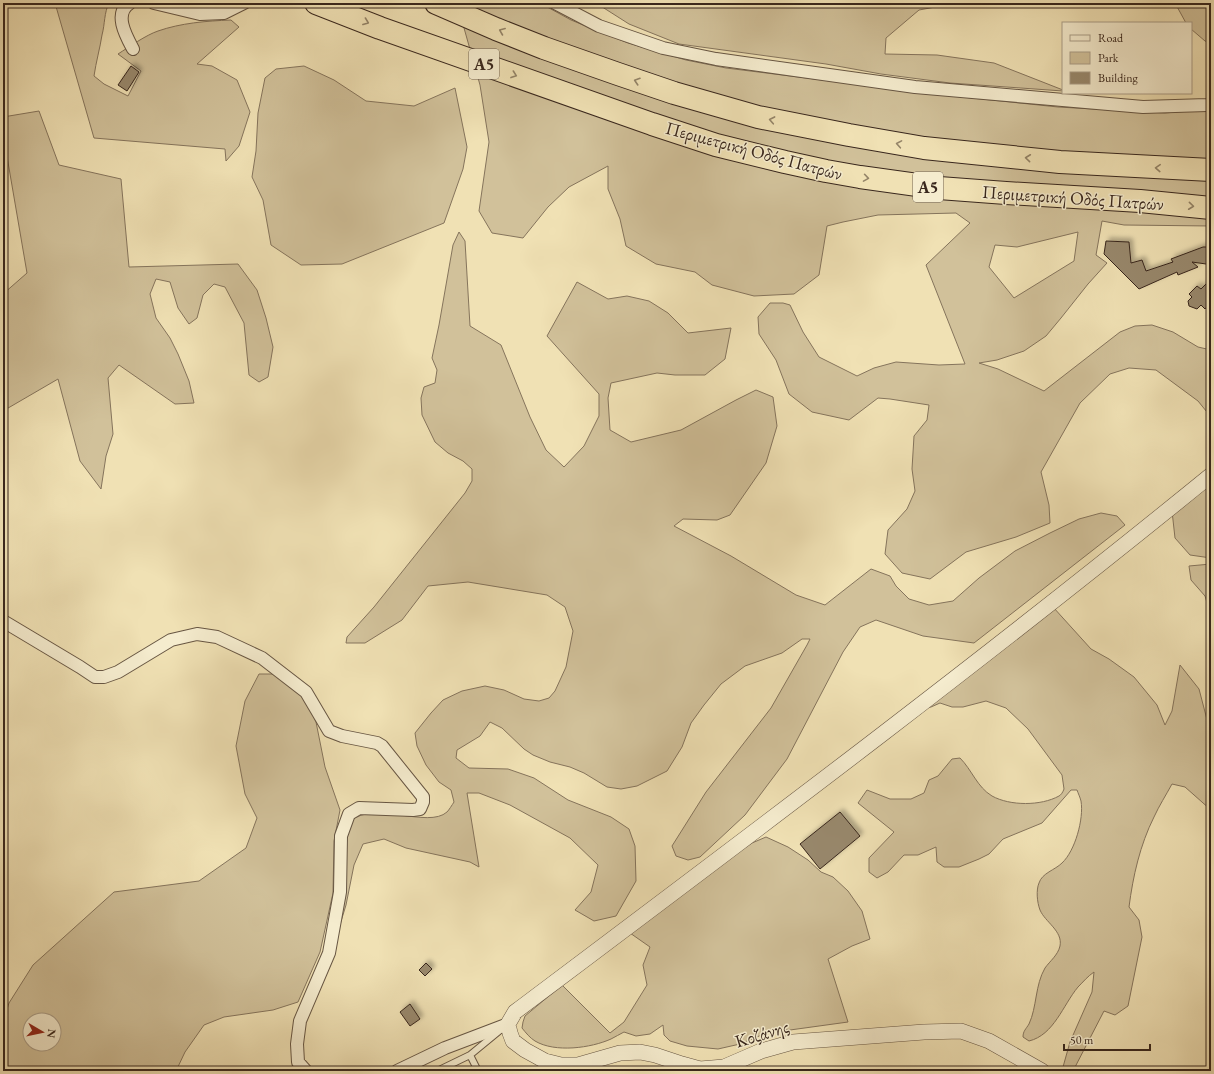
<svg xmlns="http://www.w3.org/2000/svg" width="1214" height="1074" font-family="'EB Garamond',serif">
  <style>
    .green { fill: #d1c19a; stroke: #85745c; fill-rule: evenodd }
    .building { fill: #98886c; stroke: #39271d; filter: url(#shadow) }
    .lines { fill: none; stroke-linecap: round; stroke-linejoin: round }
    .service-casing { stroke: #675643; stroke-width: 8 }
    .minor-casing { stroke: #675643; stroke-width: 14 }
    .tertiary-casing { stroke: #675643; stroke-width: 16 }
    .motorway-casing { stroke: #39271d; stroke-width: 24 }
    .service { stroke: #f5ecce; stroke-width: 6 }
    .minor { stroke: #f5ecce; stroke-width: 12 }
    .tertiary { stroke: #f5ecce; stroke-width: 15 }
    .motorway { stroke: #f0e1b4; stroke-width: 22 }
    .oneway { stroke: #948468 }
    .labels { text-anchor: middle; stroke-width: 3; stroke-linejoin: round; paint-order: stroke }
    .shield { fill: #f5ecce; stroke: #716252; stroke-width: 1 }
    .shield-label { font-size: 17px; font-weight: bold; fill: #39271d }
    .street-label { font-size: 18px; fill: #39271d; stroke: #f5ecce }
  </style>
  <defs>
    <filter id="shadow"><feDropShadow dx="3.5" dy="-3.5" stdDeviation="2" flood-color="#0004"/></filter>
  </defs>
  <rect width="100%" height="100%" fill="#f0e1b4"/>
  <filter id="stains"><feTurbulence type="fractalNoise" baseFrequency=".005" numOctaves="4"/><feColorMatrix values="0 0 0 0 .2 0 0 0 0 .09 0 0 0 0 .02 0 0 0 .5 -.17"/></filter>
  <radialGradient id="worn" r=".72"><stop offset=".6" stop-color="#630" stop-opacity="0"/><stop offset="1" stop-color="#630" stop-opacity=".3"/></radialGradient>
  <path class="green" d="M55,3H109C104,13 105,24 102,35C100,48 96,62 94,76L104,84L128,96L141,71L118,54C129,47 146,35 158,31C181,23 206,21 231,20L239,27L197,64L212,66L237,80L250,112L239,146L226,161L225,149L94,138Z
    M457,3H540L571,20L628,43L686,60L726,68L943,95L1058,107L1165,113L1211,109V226L1124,225L1102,221L1096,255L1107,263L1088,284L1061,318L1046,336L1024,351L997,360L979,363L998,369L1044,391L1120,332L1135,326L1152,325L1173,332L1198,347L1211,350V417L1198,401L1156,370L1129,368L1110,374L1080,403L1041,472L1049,505L1050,523L1016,537L966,552L930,579L902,573L885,554L888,530L907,509L915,491L912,469L914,436L927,420L929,405L890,399L878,398L849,420L812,412L789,394L776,360L759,334L758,317L770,303H783L790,305L803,332L819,357L857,376L874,368L896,362L939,365L965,364L926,265L970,223L956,213L878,215L843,222L827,226L819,275L794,294L754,296L712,285L695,272L656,264L626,246L620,219L608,189V166L569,187L548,207L523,238L492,233L479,211L489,142L480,85ZM1078,232L1074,261L1014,298L989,267L995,245L1017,247Z
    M596,3H957L919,10L886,38L885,54L937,55L994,63L1063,90V91L950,83L881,74L826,64L679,44L629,24Z
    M1175,3H1211V43L1205,41L1191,29V23H1186Z
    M304,66L334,80L366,101L414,106L455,88L467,147L463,169L444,223L342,264L301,265L271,245L263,200L252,177L256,151L258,113L265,78L276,69Z
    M39,111L59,165L121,179L129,267L238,264L257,290L266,318L273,347L268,377L259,382L249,375L244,323L225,287L214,284L203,295L197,318L189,324L178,308L170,282L156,279L150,294L156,318L170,338L178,354L189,381L194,403L175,404L119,365L108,378L113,434L106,456L101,489L80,461L58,379L3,411V294L27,273L3,133V117Z
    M459,232L465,241L470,326L501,345L530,417L546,450L564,467L584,446L599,416V394L547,336L577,282L608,299L627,296L649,301L668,313L688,333L731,328L725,359L705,375H675L657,373L611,383L608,398L610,430L631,442L681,430L736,400L756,390L773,397L777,426L766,463L730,515L717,520L683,519L674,526L731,556L796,595L825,605L871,569L890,576L896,586L909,599L929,605L953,601L979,578L1015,551L1050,533L1079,519L1101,513L1117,516L1125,525L974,643L923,636L876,620L860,627L843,652L787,759L745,815L700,857L688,860L676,856L672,846L706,792L771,708L807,645L810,639H802L782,653L745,666L721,684L704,705L691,723L682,747L667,771L637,786L621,789L607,787L584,773L570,767L550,762L533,755L524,749L502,728L490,722L480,736L457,750L456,758L469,768L508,769L534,778L568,800L611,817L629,829L635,846L636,881L616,916L594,921L575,910L591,892L598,865L570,838L510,805L479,793H467L479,867L470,862L406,848L384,839L363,844L354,865L346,905L339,928L346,836C347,831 348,824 351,821C374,800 428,829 447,812C449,810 452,805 454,802L451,790L439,782L426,765L417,746L415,733L431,713L443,700L462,691L485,686L504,690L524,699L539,701L549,698L555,691L566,667L573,631L565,607L547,595L468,582L428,586L402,620L365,643H346L347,637L374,607L465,493L472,481V469L463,461L448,453L435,442L422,415L421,398L424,387L435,383L437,370L432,358L439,325L453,245Z
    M1211,479V558L1190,555L1175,538L1172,511Z
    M1211,564V616L1205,596L1191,580L1189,566Z
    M1053,607L1091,649L1109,659L1134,677L1157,705L1165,725L1172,711L1180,665L1199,689L1211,735V810L1185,787L1172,784C1166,795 1159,806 1154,817C1140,845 1133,876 1129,907L1139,920L1142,937L1128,1006L1115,1015L1104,1011L1073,1071H1070L1063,1067L1070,1042L1092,992L1094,972C1088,976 1083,982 1078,987C1063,1005 1054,1035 1029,1041L1023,1037C1023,1031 1026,1029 1029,1024C1037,1007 1035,985 1045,968C1050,961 1058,955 1060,946C1063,931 1045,922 1040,910C1037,902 1036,890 1039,883C1042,873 1055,870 1062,863C1075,851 1084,819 1081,801C1080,797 1078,793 1077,790H1071L1042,823L1003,839L989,854L979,859L959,867H944L937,862L936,847L918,855H904L888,872L877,878L869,872V858L894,832L858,803L867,790L890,799H911L924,793L929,780L938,776L952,759L960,758C972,770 977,787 992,796C1010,806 1041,806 1059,796C1061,795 1063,792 1064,789L1062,775L1028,729L1006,708L986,701L963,707H952L940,703L931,707L919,709Z
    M259,674H275L303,693L316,722L325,767L340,810L334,841L333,893L320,952L298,1002L273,1010L224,1017L204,1025L185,1052L176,1071H3V1022L9,1003L33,965L114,892L199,881L246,848L257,818L245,794L236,746L245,701ZM30,1020H54V1044H30Z
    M766,837L788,847L808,860L821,872L833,877L848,891L862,911L870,939L852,946L828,959L848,1022L790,1030L776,1029L740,1044L718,1049L687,1046L670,1041L664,1035L663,1025L650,1034L636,1036L624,1032C620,1034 615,1037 611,1039C591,1048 555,1053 535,1041C530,1038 526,1033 522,1028L523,1022L525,1016L562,985L610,1033L624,1022L647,985L643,965L650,947L630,933L734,855L752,843Z"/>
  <path class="building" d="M131,66L139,72L127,91L118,85Z
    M1106,241L1129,242L1131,263L1142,260L1146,271L1173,262L1171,259L1203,247H1211V262L1206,264L1192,262L1198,267L1178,275L1177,272L1139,289L1104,254Z
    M1211,279V302L1205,309L1201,305L1197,309L1189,306L1188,301L1192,297L1189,294L1197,286L1201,289Z
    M840,812L860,836L820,869L800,844Z
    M426,963L432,969L425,976L419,970Z
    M410,1004L420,1019L410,1026L400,1012Z"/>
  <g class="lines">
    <g class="service-casing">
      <path id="service" d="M470,1055L478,1071
        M437,1071L470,1055L498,1032"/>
    </g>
    <g class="minor-casing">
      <path id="minor" d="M130,3C113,13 126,36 133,49
        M154,3L200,14L224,13L244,3
        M555,3L599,26L663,48L716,59L915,87L1143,107L1207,105L1211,104
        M3,621L80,667L95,677H104L118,672L171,640L197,634L217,637L262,658L306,692L329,731L342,736L377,743L382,746L423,797V802L420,809L413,810L359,808L349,814L341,836L340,892L329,953L300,1021L297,1044L298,1062L306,1071
        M397,1071L445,1048L508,1024"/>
    </g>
    <g class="tertiary-casing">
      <path id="tertiary" d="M1042,1071L989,1041L961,1031L924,1032L793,1042L761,1051L724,1067L700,1069L682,1064L655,1055L640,1052L620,1053L578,1065H561L545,1061L525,1050L513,1041L510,1033L508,1024L515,1012C749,836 984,660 1211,475"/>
    </g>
    <g class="motorway-casing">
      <path id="motorway" d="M316,3L380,28L652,124L716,145L785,162L826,171L860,177L939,188L1006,193L1140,201L1211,208
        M436,3L496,29L544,48L618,74L674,93L758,117L849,135L924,148L1060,162L1211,170"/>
    </g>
    <use href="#service" class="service"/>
    <use href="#minor" class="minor"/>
    <use href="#tertiary" class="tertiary"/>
    <use href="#motorway" class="motorway"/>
  </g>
  <defs><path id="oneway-chevron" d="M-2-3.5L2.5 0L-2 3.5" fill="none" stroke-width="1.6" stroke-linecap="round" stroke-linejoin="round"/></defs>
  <g class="oneway">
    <use href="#oneway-chevron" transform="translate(366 22) rotate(21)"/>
    <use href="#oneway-chevron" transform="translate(502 31) rotate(-158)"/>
    <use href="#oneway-chevron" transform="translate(514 75) rotate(20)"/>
    <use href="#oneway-chevron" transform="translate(637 81) rotate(-162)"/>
    <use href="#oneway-chevron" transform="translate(772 120) rotate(-169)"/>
    <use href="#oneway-chevron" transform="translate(899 144) rotate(-170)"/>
    <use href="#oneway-chevron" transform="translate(1028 158) rotate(-174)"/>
    <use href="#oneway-chevron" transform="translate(1158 168) rotate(-177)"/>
    <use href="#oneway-chevron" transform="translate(866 178) rotate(9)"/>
    <use href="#oneway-chevron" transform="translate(1191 206) rotate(6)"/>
  </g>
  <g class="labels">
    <g class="shield">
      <rect x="469" y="49" width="30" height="30" rx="3"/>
      <rect x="913" y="172" width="30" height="30" rx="3"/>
    </g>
    <g class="shield-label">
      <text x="484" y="70">Α5</text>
      <text x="928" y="193">Α5</text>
    </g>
    <g class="street-label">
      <text transform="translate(754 151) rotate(15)" y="6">Περιμετρική Οδός Πατρών</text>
      <text transform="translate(1073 198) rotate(4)" y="6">Περιμετρική Οδός Πατρών</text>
      <text transform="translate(762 1034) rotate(-17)" y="6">Κοζάνης</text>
    </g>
  </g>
  <rect width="1214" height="1074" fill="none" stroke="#f0e1b4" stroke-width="16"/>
  <rect x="4" y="4" width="1206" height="1066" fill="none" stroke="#39271d" stroke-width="2"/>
  <rect x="8" y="8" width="1198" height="1058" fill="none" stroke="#39271d"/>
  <rect x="1062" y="22" width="130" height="72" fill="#f5ecce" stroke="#aa9d87"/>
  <rect x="1070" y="35" width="20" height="6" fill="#f5ecce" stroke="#aa9d87"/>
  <text x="1098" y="42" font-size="12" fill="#39271d">Road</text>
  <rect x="1070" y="52" width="20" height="12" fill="#d1c19a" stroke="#aa9d87"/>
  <text x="1098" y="62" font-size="12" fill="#39271d">Park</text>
  <rect x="1070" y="72" width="20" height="12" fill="#98886c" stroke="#aa9d87"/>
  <text x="1098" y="82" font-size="12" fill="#39271d">Building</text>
  <g transform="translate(42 1032) rotate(99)"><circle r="19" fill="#f5ecce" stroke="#aa9d87"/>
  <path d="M0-3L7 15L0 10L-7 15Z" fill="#8f2418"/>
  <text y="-6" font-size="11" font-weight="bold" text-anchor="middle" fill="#39271d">N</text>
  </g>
  <path d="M1064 1044v6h86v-6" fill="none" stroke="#39271d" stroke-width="2"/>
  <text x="1070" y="1044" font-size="12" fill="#39271d" stroke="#f5ecce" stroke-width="3" paint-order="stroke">50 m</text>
  <rect width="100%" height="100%" filter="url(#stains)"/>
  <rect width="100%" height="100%" fill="url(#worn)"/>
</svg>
